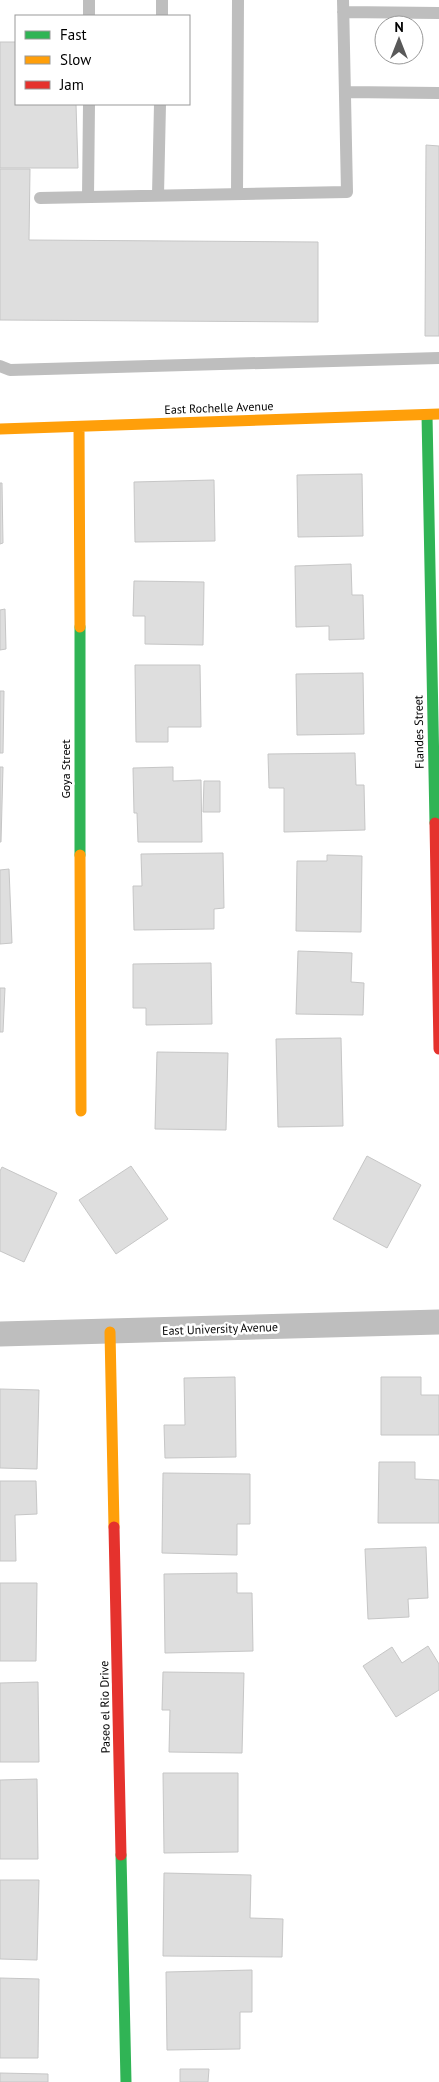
<svg xmlns="http://www.w3.org/2000/svg" width="439" height="2082" font-family="'PT Sans',sans-serif">
  <style>
    .building { fill: #dedede; stroke: #c6c6c6 }
    .lines { fill: none; stroke-linecap: round; stroke-linejoin: round }
    .lane { stroke: #bebebe; stroke-width: 12 }
    .street { stroke: #bebebe; stroke-width: 25 }
    .fast { stroke: #30b455; stroke-width: 11 }
    .slow { stroke: #ff9f0a; stroke-width: 11 }
    .jam { stroke: #e5322d; stroke-width: 11 }
    .labels { text-anchor: middle; stroke-width: 5; stroke-linejoin: round; paint-order: stroke }
    .street-label { font-size: 12px; fill: #000; stroke: #fff }
  </style>
  <rect width="100%" height="100%" fill="#fff"/>
  <path class="building" d="M0,42H16V104H76L78,168H0Z
    M426,145L439,146V336H425Z
    M0,169H30L29,240L318,242V322L0,320Z
    M362,474L363,536L298,537L297,475Z
    M214,480L215,541L135,542L134,482Z
    M0,483H2L3,543L0,544Z
    M351,564L352,595H363L364,639L329,640V626L296,627L295,566Z
    M134,581L204,582L203,645L145,644V616H133Z
    M5,609L6,649L0,650V610Z
    M135,665H200L201,727H168V742H136Z
    M363,673L364,734L297,735L296,674Z
    M0,691H4L3,753H0Z
    M355,753L356,785H364L365,830L284,832V788H269L268,754Z
    M0,767H3L1,842H0Z
    M173,767V781L201,780L202,842H138L137,813H134L133,768Z
    M204,781H220V812H203Z
    M223,853L224,908L214,909V929L134,930L133,886H142L141,854Z
    M327,855L362,856L361,932L296,931L297,861H327Z
    M9,869L12,943L0,944V870Z
    M298,951L352,953L351,982L364,983L363,1015L296,1014Z
    M211,963L212,1024L146,1025V1008H133V964Z
    M0,988H5L3,1032H0Z
    M341,1038L343,1126L278,1127L276,1039Z
    M157,1052L228,1053L226,1130L155,1129Z
    M367,1156L421,1185L387,1248L333,1219Z
    M131,1166L168,1219L116,1254L79,1200Z
    M2,1167L57,1193L24,1262L0,1251V1171Z
    M235,1377L236,1457L165,1458L164,1425H185L184,1378Z
    M381,1377H421V1395H439V1435H381Z
    M0,1389L39,1390L37,1469L0,1468Z
    M379,1462H415V1479L439,1480V1523H378Z
    M163,1473L250,1474V1524H237V1555L162,1553Z
    M0,1481H36L37,1514L15,1515L16,1561H0Z
    M426,1547L428,1598L408,1599L409,1617L368,1619L365,1549Z
    M237,1573V1593H252L253,1651L165,1653L164,1574Z
    M0,1583H37L36,1661H0Z
    M428,1646L439,1664V1690L396,1717L363,1666L392,1647L402,1663Z
    M163,1672L244,1673L242,1753L169,1752L170,1710H162Z
    M38,1682L39,1762H0V1683Z
    M163,1773H238V1852L164,1853Z
    M37,1779L38,1859H0V1780Z
    M164,1873L251,1875L250,1918L283,1919L282,1957L163,1956Z
    M0,1880H39L37,1960L0,1959Z
    M252,1970V2012H240V2049L167,2050L166,1972Z
    M0,1978L39,1979L38,2058H0Z
    M180,2069H209L208,2082H180Z
    M0,2073L48,2074V2082H0Z"/>
  <g class="lines">
    <path class="lane" d="M343,12L439,13
      M89,16V0
      M162,16V0
      M345,92L439,93
      M237,194L238,0
      M158,195L160,104
      M88,197L89,104
      M40,198L347,192L343,0
      M0,366L10,370L439,358"/>
    <path class="street" d="M0,1334L439,1322"/>
    <path class="fast" d="M427,415L435,823
      M80,627V855
      M121,1855L126,2082"/>
    <path class="slow" d="M79,427L80,627
      M0,429L439,414
      M80,855L81,1111
      M110,1332L114,1527"/>
    <path class="jam" d="M435,823L439,1049
      M114,1527L121,1855"/>
  </g>
  <g class="labels">
    <g class="street-label">
      <text transform="translate(219 408) rotate(-2)" y="4">East Rochelle Avenue</text>
      <text transform="translate(419 732) rotate(-91)" y="4">Flandes Street</text>
      <text transform="translate(66 769) rotate(-90)" y="4">Goya Street</text>
      <text transform="translate(220 1329) rotate(-2)" y="4">East University Avenue</text>
      <text transform="translate(105 1707) rotate(-91)" y="4">Paseo el Rio Drive</text>
    </g>
  </g>
  <rect x="15" y="15" width="175" height="90" fill="#ffffff" stroke="#999999"/>
  <rect x="25" y="31" width="25" height="8" fill="#30b455" stroke="#999999"/>
  <text x="60" y="40" font-size="15" fill="#000000">Fast</text>
  <rect x="25" y="56" width="25" height="8" fill="#ff9f0a" stroke="#999999"/>
  <text x="60" y="65" font-size="15" fill="#000000">Slow</text>
  <rect x="25" y="81" width="25" height="8" fill="#e5322d" stroke="#999999"/>
  <text x="60" y="90" font-size="15" fill="#000000">Jam</text>
  <g transform="translate(399 40)"><circle r="24" fill="#ffffff" stroke="#999999"/>
  <path d="M0-4L9 19L0 12L-9 19Z" fill="#595959"/>
  <text y="-8" font-size="14" font-weight="bold" text-anchor="middle" fill="#000000">N</text>
  </g>
</svg>
